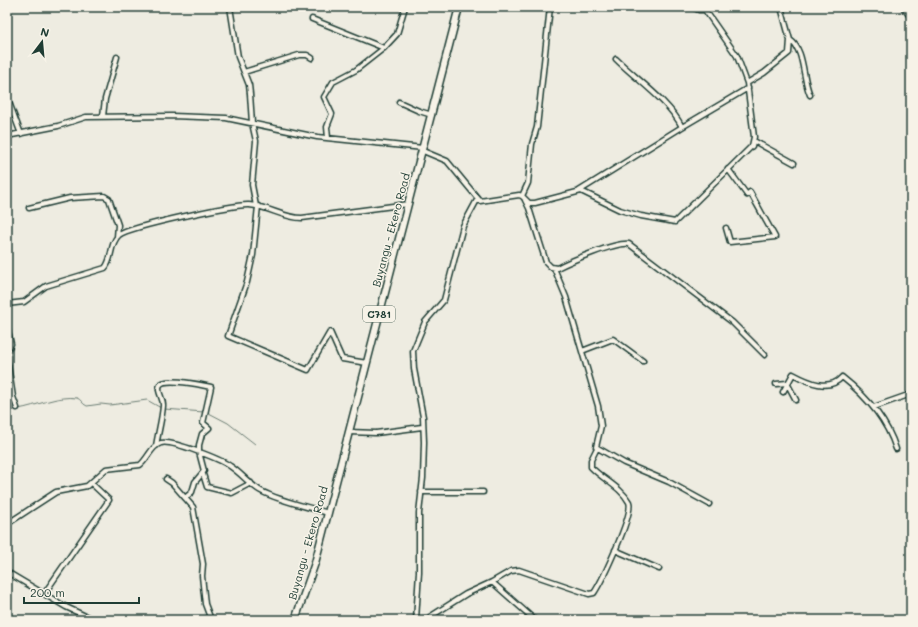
<svg xmlns="http://www.w3.org/2000/svg" width="918" height="627" font-family="Mali,sans-serif">
  <style>
    .lines { fill: none; stroke-linecap: round; stroke-linejoin: round }
    .stream { stroke: #6c7e74; stroke-width: 1 }
    .minor-casing { stroke: #1f3d34; stroke-width: 7 }
    .primary-casing { stroke: #1f3d34; stroke-width: 9 }
    .minor { stroke: #f7f3e8; stroke-width: 4 }
    .primary { stroke: #f7f3e8; stroke-width: 6 }
    .labels { text-anchor: middle; stroke-width: 3; stroke-linejoin: round; paint-order: stroke }
    .shield { fill: #f7f3e8; stroke: #60746a; stroke-width: 1 }
    .shield-label { font-size: 10px; font-weight: bold; fill: #1f3d34 }
    .street-label { font-size: 11px; fill: #1f3d34; stroke: #f7f3e8 }
  </style>
  <rect width="100%" height="100%" fill="#eeece1"/>
  <filter id="ink" filterUnits="userSpaceOnUse"><feTurbulence type="fractalNoise" baseFrequency=".025" numOctaves="2"/><feDisplacementMap in="SourceGraphic" scale="8" xChannelSelector="R" yChannelSelector="G"/><feConvolveMatrix kernelMatrix="1 2 1 2 8 2 1 2 1" color-interpolation-filters="sRGB"/></filter>
  <g filter="url(#ink)">
    <g class="lines">
      <path class="stream" d="M7,408L15,409
        M18,409C37,406 58,395 77,398C81,399 82,404 87,406L101,404L110,405L147,400L161,408
        M164,409L204,412
        M207,412L228,423L255,444"/>
      <g class="minor-casing">
        <path id="minor" d="M230,7L238,57L249,85L250,94L252,123L256,141L252,185L256,206
          M692,7L699,10H705L737,56L747,83
          M903,7L911,18
          M312,19L384,48L397,34L405,7
          M790,40C805,50 802,78 810,95
          M616,59C636,79 670,102 682,127L748,88
          M244,72L299,55H307L312,58
          M7,97L21,134
          M399,102L419,111L432,115
          M103,116L105,99L117,57
          M7,136L58,126L86,117L172,116L226,118L317,137L423,148
          M328,138L327,127L332,114L324,97L333,82L356,70L384,48
          M754,141L794,163
          M423,151L447,161L480,201L519,195L522,196L529,203H535L581,191L620,210L641,216L675,222L752,146L754,137L747,83L764,73L789,53L790,40L781,7
          M579,191L682,127
          M522,196L528,183L532,144L537,127L550,7
          M525,200L529,208L546,262L551,267L557,268C570,261 616,242 629,244L732,322L765,355
          M258,206L253,255L247,282L228,336L308,370L330,332L342,359L367,363
          M29,208L70,198L104,196L109,199L118,225L117,237
          M726,228L730,242L775,237L750,192L747,195L728,169
          M554,268L566,297L598,406L601,426L596,447L624,463L669,482L709,504
          M7,304L24,302L46,286L105,268C113,259 109,244 119,235C129,227 234,204 249,205C268,206 283,218 302,218L408,204
          M7,326L11,344L7,351V358L13,397L17,408
          M582,351L613,339L643,361
          M787,383L796,400
          M776,384L787,383
          M783,392L793,374C808,382 829,392 842,377C866,396 887,420 896,449
          M874,407L911,394
          M349,432L376,433L422,427
          M156,446C158,433 162,419 163,406C164,399 156,391 160,385C164,377 202,385 211,387L203,423L209,428L202,434L199,445V452L204,471L195,482L192,492L185,498
          M203,474L207,487L232,493L251,483
          M166,479L172,483L193,507L203,564L202,576L205,604L211,620
          M421,492H483
          M7,524L56,492L87,486L106,469L140,465C148,459 151,446 161,443C172,440 220,459 230,466C241,473 250,485 261,491C282,502 306,506 328,513
          M615,550L659,569
          M7,572L66,607L94,620
          M492,582L511,571L519,570L589,594L594,593C602,581 634,514 629,502C621,487 602,479 591,467V460L597,448
          M44,594L109,500L91,483
          M416,620L419,572V513L423,478L424,442L423,417L414,369L413,351L425,322L444,300L463,226L477,200
          M425,620L466,594L492,582L535,620"/>
      </g>
      <g class="primary-casing">
        <path id="primary" d="M295,620L315,563L459,7"/>
      </g>
      <use href="#minor" class="minor"/>
      <use href="#primary" class="primary"/>
    </g>
  </g>
  <g class="labels">
    <rect class="shield" x="363" y="306" width="32" height="16" rx="3"/>
    <g class="shield-label">
      <text x="379" y="318">C781</text>
    </g>
    <g class="street-label">
      <text transform="translate(391 230) rotate(-75)" y="4">Buyangu - Ekero Road</text>
      <text transform="translate(308 543) rotate(-74)" y="4">Buyangu - Ekero Road</text>
    </g>
  </g>
  <rect width="918" height="627" fill="none" stroke="#f7f3e8" stroke-width="24"/>
  <rect x="12" y="12" width="894" height="603" fill="none" stroke="#1f3d34" stroke-width="1.5" filter="url(#ink)"/>
  <g transform="translate(42 42) rotate(16)" stroke="#f7f3e8" stroke-width="3" paint-order="stroke">
  <path d="M0-3L7 15L0 10L-7 15Z" fill="#1f3d34"/>
  <text y="-6" font-size="11" font-weight="bold" text-anchor="middle" fill="#1f3d34">N</text>
  </g>
  <path d="M24 597v6h115v-6" fill="none" stroke="#1f3d34" stroke-width="2"/>
  <text x="30" y="597" font-size="12" fill="#1f3d34" stroke="#f7f3e8" stroke-width="3" paint-order="stroke">200 m</text>
</svg>
